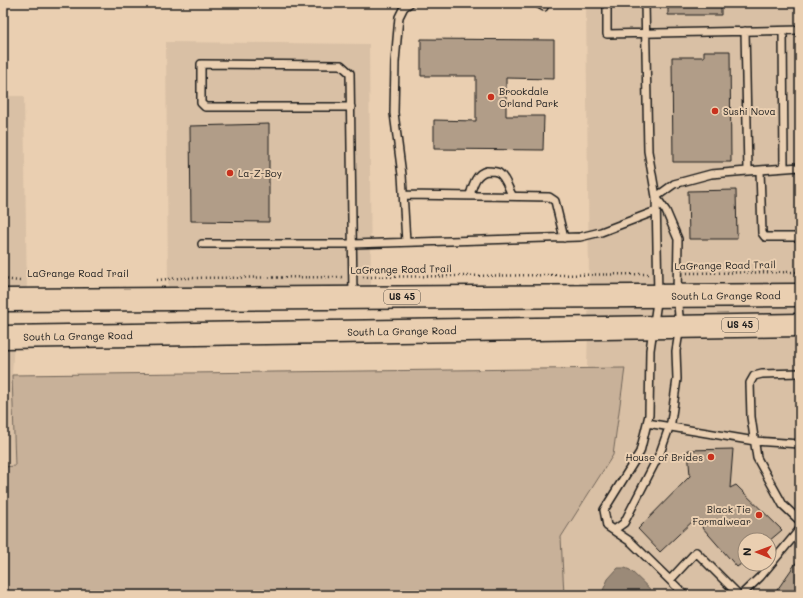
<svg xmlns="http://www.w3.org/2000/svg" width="803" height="598" font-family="Mali,sans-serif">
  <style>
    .built { fill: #d9c0a5; fill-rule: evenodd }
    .green { fill: #c8b199; stroke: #72665a }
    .water { fill: #9b8a78; stroke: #685e53 }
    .building { fill: #b19d88; stroke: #1c1c1c }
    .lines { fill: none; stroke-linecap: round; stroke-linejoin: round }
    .lane-casing { stroke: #1c1c1c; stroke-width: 10 }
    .highway-casing { stroke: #1c1c1c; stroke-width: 25 }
    .path { stroke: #1c1c1c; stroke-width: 2.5; stroke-dasharray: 1 3; stroke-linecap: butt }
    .lane { stroke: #eacfb1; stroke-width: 7 }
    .highway { stroke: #eacfb1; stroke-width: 22 }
    .poi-dot { fill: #c8321e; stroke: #eacfb1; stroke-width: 1.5 }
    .labels { text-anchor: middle; stroke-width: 4; stroke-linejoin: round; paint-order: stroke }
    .shield { fill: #eacfb1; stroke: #5a5249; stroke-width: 1 }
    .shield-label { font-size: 9px; font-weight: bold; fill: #1c1c1c }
    .poi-label { font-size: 10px; fill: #1c1c1c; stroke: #eacfb1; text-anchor: start }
    .street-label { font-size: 10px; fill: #1c1c1c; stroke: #eacfb1 }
  </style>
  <rect width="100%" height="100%" fill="#eacfb1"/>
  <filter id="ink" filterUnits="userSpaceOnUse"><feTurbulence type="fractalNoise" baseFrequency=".025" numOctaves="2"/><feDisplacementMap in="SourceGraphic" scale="8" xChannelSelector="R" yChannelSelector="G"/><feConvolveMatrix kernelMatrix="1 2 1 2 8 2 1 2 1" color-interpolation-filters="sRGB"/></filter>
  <g filter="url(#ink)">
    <path class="built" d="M586,3H800V595H564L561,537L613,455L625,368H587L589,282ZM745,540H769V564H745Z
      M166,42L369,44L371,292H168Z
      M3,96H24L27,296H3Z
      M3,341H14L12,375L15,466L3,467Z"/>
    <path class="green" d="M625,368L613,455L561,537L564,595H3V467L15,466L12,375Z"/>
    <path class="water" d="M618,568H625L630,570L656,595H601L608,579Z"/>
    <path class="building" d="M668,3H721V15H668Z
      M765,3H800V5H765Z
      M421,39L554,40V79L506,78V116H544L543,150L434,149V120L476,121V76H421Z
      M704,51H730L731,162H673L672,57H704Z
      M269,124V222L191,221L190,126Z
      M736,190L737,239H689L688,191Z
      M733,449L730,488L736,485L782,530L769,541L745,540V561L737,567L695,519L660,552L638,529L690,476L688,450Z
      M800,557V595H778L775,593Z"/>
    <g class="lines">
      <g class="lane-casing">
        <path id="lane" d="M537,3L544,7
          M607,3V34L800,30
          M645,3L648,151L656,197L658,295L650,350L649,415L640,452L604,510L607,526L631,542L685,595
          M745,31L748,170
          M783,31L784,167
          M351,107H205L201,103V64L341,65L350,73L353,295
          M760,170L800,167
          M403,195L549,197L555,201L564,238
          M470,195C473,185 476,173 487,171C491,171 496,171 499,173C506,178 508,188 512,195
          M656,197L674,184L711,174L760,170L762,233L765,237H800
          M406,242L402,175L394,113L395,62L399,17L404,7L410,3
          M202,244H352L580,237L601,232L656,211
          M800,373L762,374L754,376L750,383L751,417L757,458L783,505L800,521
          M647,423L755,441L800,444
          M614,530L624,523L660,453L671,422L677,379L676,351L680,326L677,295L678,239L666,211L656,197
          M670,580L696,552L739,595
          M741,595L760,577L800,529"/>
      </g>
      <g class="highway-casing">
        <g id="highway">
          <path id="s1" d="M3,300L800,295"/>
          <path id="s2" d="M3,337L800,325"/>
        </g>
      </g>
      <path class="path" d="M687,273L800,272
        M363,277L648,274
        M3,279L20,281
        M157,280L180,278L344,277"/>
      <use href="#lane" class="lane"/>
      <use href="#highway" class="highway"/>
    </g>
  </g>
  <g class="poi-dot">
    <circle cx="491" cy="97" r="4"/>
    <circle cx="715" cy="111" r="4"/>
    <circle cx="230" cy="173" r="4"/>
    <circle cx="711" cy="457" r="4"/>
    <circle cx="759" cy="515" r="4"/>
  </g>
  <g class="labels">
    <g class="shield">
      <rect x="384" y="290" width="36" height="14" rx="3"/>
      <rect x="722" y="318" width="36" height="14" rx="3"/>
    </g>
    <g class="shield-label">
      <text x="402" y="300">US 45</text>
      <text x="740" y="328">US 45</text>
    </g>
    <g class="poi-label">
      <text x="499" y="95">Brookdale<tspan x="499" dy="12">Orland Park</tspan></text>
      <text x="723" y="115">Sushi Nova</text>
      <text x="238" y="177">La-Z-Boy</text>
      <text x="703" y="461" text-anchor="end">House of Brides</text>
      <text x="751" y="513" text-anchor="end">Black Tie<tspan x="751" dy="12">Formalwear</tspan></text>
    </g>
    <g class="street-label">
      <text transform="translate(725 265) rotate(-1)" y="4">LaGrange Road Trail</text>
      <text transform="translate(401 269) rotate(-1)" y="4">LaGrange Road Trail</text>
      <text x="78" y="277">LaGrange Road Trail</text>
      <text dy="4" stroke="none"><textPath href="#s1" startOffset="723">South La Grange Road</textPath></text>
      <text dy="4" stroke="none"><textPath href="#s2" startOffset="399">South La Grange Road</textPath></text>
      <text dy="4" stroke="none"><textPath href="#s2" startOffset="75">South La Grange Road</textPath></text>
    </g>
  </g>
  <rect width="803" height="598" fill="none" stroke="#eacfb1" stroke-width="16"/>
  <rect x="8" y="8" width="787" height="582" fill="none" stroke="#1c1c1c" stroke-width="1.5" filter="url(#ink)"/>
  <g transform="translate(757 552) rotate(271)"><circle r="19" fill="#eacfb1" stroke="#988775"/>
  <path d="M0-3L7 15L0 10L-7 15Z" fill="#c8321e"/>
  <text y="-6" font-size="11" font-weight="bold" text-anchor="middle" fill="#1c1c1c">N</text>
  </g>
</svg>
